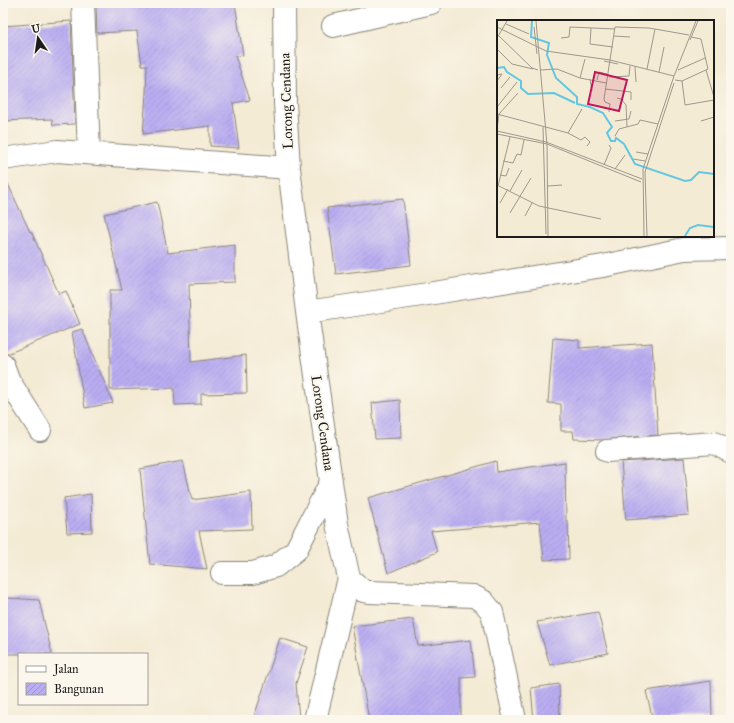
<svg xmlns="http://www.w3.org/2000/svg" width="734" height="723" font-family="'IM FELL Great Primer',serif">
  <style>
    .building { fill: url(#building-hatch) }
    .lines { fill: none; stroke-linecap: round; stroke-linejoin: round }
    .minor-casing { stroke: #888478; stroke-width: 24 }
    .minor { stroke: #fff; stroke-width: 22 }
    .labels { text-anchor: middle; stroke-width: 4; stroke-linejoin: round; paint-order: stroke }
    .street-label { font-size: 14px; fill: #1c1c1c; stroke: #fbf7ec }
    .inset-river { fill: none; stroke: #63c7e1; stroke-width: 2 }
    .inset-road { fill: none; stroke: #9e988b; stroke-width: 1 }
    .view { fill: #c2185b; fill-opacity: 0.15; stroke: #c2185b; stroke-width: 2 }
    .inset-edge { fill: none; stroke: #1c1c1c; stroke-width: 2 }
  </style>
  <defs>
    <pattern id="building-hatch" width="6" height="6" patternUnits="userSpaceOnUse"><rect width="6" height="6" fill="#baadf2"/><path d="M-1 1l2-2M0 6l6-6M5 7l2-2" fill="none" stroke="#9f94cf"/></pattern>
  </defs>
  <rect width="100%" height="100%" fill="#fbf7ec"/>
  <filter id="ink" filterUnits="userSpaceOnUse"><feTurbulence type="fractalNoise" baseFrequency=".025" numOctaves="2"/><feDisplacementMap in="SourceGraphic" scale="8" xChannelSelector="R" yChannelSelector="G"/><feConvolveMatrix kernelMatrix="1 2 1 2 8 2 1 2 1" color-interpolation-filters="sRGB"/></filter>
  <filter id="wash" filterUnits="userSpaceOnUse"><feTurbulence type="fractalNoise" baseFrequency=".012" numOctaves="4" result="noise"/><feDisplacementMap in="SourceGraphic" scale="16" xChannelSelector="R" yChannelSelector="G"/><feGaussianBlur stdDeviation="0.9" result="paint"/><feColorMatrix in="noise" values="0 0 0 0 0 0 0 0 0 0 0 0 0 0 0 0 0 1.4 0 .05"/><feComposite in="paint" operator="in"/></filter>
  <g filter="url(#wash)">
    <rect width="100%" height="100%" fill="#f4ebd5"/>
    <g id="blocks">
      <path class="building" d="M96,3H235L243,55L235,56L250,100L233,103L239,148L210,146V126L143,134L146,94L147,65H142L137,31L97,33Z
        M71,21L75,124L53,125L52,119L3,121V26Z
        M3,173L30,232L31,231L59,294L66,291L80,324L7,354L3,353Z
        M403,199L411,265L336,274L327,208Z
        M157,202L168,253L235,245V282L189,284L191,362L246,355L247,393L201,394V404L175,405L174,388L110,390V290H122L104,214Z
        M82,329L113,403L85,408L72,332Z
        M553,338L579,340V348L652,343L658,435L603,440L574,439L573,431H561V404L548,403Z
        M400,400L401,438L375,439L372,403Z
        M684,458L689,515L626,520L621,462Z
        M183,461L192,500L251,492L252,529L199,531L207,569L150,564L140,469Z
        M496,461L497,472L565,462L566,521H568L569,559L544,560L540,522L431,531L437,552L388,573L368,498Z
        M91,494L92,532L67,533L64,498Z
        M7,598L39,600L52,654H3V614Z
        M598,612L608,653L550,665L537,622Z
        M413,619L418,646L471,640L475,677L461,678V720H369L352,626Z
        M280,638L308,647L296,683L299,720H253Z
        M711,681L712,719L653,720L646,691Z
        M559,684L560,720H534L531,688Z"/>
    </g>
  </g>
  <g filter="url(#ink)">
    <use href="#blocks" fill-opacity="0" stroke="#888478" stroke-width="1"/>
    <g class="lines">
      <g class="minor-casing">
        <path id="minor" d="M83,3L89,153
          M284,3L285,103L289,168L307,312L337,524L349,578L363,591L369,592L473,596L483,601L492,612L515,720
          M333,26L431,3
          M3,159L57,151L289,168
          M307,312L415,296L603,266L684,249L731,248
          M3,365L9,381L40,430
          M607,451L714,443L731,452
          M222,573H253L276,566L296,550L331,482
          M315,720L349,578"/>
      </g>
      <use href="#minor" class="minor"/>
    </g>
  </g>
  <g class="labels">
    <g class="street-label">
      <text transform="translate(286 101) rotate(-92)" y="5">Lorong Cendana</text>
      <text transform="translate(323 423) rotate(82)" y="5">Lorong Cendana</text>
    </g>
  </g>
  <g transform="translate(497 20)">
    <rect width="217" height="217" fill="#f4ebd5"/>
    <path class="inset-river" d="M35,1L34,17L52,23L50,35L59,58L80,77V84L93,87L106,93L115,107L110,113L114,121H118L119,118L127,124L138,144L188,161L194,160L202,152L217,154M0,48L7,47L10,52L24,61V68L31,74L57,73L78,83M188,216L193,208L201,205L217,207"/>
    <path class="inset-road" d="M39,1L50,124L51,216M9,4L32,14M0,7L49,31L113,40L177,56M37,7L40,34M94,8L93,24L116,27M2,16L35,48L41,50M117,16L133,17M0,18L10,1M64,18L72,17L73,7L118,9M193,20L201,1M0,29L15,44L36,49M107,41L121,44M138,47L139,62M150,49L158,9M43,50L60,49L83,58L109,63M181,50L208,38M209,50L217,77M162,52L167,27M0,55L5,54L0,61M112,57L132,56L133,46M83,58L88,39M93,59L95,71M100,60L102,52L110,54M178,60L185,61L211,49L204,19L194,17M185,61L188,85L217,80M4,68L13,57M108,69L134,72V80M120,78L124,79L129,85L130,107M0,87L20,62M112,92L113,84L108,82L107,79L118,7L152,8L192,15M0,94L71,113L85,89M118,101L132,99L134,91M204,101L217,97M46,107L49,214M0,110L2,94L21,73M0,111L49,122L145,159M71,113L84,120L88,117L93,122L90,126M0,114L50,124L144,162M118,116L122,109L141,104L143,100L161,104M139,132L151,134M136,139L148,141M6,141L16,143L20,134L24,135L27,120M107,145L114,128L112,125M118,149L128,135M3,155L9,156L12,148M0,165L42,186L104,199M1,166L13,117M51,166L65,165M13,171L25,150M3,183L11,169M13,193L34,158M28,196L35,183M147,216L146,149L177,56L199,1M150,216L148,152L177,63"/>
    <path class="view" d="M98,52L130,60L122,91L91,84Z"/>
    <rect width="217" height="217" class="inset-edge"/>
  </g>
  <rect width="734" height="723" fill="none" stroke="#fbf7ec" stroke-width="16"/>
  <rect x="18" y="653" width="130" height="52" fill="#fbf7ec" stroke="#a29f99"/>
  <rect x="26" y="666" width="20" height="6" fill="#ffffff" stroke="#a29f99"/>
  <text x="54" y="673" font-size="12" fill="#1c1c1c">Jalan</text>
  <rect x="26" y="683" width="20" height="12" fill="url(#building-hatch)" stroke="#a29f99"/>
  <text x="54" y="693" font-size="12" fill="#1c1c1c">Bangunan</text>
  <g transform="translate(38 38) rotate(347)" stroke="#fbf7ec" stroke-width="3" paint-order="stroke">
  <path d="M0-3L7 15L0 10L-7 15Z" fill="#1c1c1c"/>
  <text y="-6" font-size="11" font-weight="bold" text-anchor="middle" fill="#1c1c1c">U</text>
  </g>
</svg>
